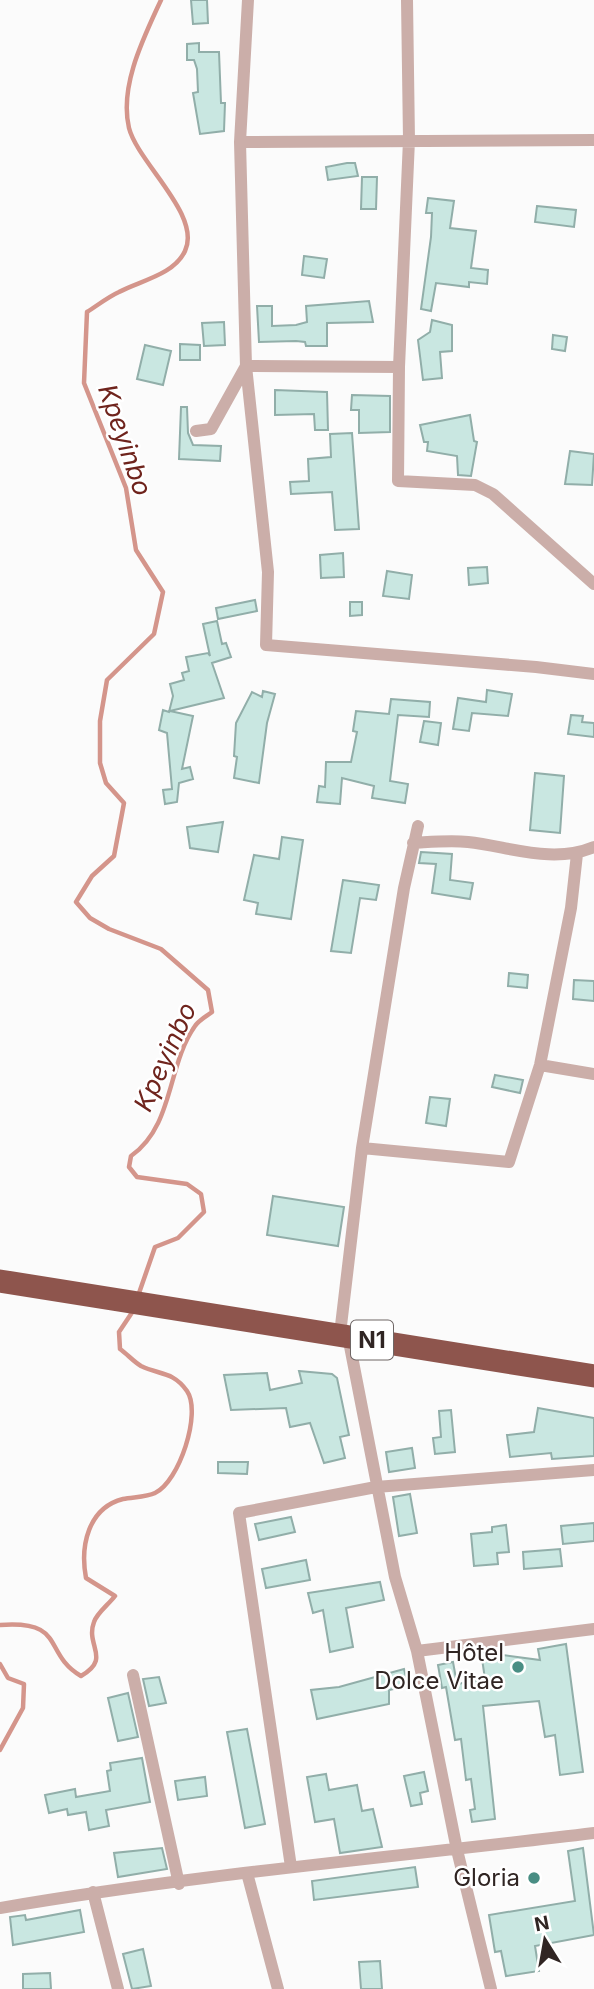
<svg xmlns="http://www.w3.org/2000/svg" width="594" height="1989" font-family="Inter,sans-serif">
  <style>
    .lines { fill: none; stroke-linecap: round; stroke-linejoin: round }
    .stream { stroke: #d4958b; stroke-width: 4.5 }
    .building { fill: #c9e7e1; stroke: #91aea9; stroke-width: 2 }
    .street { stroke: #cbaea9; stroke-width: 12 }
    .highway { stroke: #8e554d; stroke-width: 23 }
    .poi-dot { fill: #498e84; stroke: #fff; stroke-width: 2.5 }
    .labels { text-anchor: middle; stroke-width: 5; stroke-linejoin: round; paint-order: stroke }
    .shield { fill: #fff; stroke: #6e6665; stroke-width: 2 }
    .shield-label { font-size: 23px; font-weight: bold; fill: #302523 }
    .poi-label { font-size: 24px; fill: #302523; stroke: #fff; text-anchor: end }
    .water-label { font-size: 26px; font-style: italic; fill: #6f241d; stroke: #fff }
  </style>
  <rect width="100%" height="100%" fill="#fbfbfb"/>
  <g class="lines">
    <path class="stream" d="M138,1296L155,1247L178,1238L204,1212L201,1194L187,1184L137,1177L129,1167L131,1156C174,1126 167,1065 195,1026C199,1020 207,1016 212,1012L208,990L161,949L109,929L90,918L76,902L92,876L114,856L124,803L106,783L100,763V721L107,680L154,634L163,592L136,550L126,488L84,383L87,312C98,305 108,297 119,292C139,281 174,275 185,251C202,215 138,163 129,128C119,86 144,37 161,0
      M0,1625C67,1620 42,1653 81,1676C112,1658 85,1646 94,1622C97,1613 109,1604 115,1596L86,1578C80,1546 88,1508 123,1499C133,1497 147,1497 155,1493C179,1482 202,1413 187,1391C173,1371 159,1375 141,1366C134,1362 127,1354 120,1349L119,1332L135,1308
      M0,1664L8,1678L24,1684L23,1708L0,1750"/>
  </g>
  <path class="building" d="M191,0H207L208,23L193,24Z
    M199,43V52H219L221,103H225L224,131L200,134L193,93L198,92L197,69L194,60H187V44Z
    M347,163H355L358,176L328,180L326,167Z
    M362,177H377L376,209H361Z
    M428,198L454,201L450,228L476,231L471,268L488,270L487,284L469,282V287L436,283L431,311L421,309L431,237L432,213H426Z
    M537,206L576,210L574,227L535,222Z
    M304,256L327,259L324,278L302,275Z
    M369,301L373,322L327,323V346H306L305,342L296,341L259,342L257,306H272V326L296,325L307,322L306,306Z
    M432,320L452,325V351L440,352L442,378L423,380L418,340L430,332Z
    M224,322L225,345L204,346L202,323Z
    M553,335L567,337L565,351L552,349Z
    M180,344L200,345V360H180Z
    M145,345L171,351L163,385L137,379Z
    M275,390L327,392L328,430H315L314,414L275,415Z
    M352,395L390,396V432L359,433V410H351Z
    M181,407H187L188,433L193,445L221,446L220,461L179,459Z
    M470,415L474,441L477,442L471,476L458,475L457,456L427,451L428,442H424L420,425Z
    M352,433L359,529L335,530L332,492L291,494L290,482L309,481L308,459L331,457L330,434Z
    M570,451L594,454L592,485L565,484Z
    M343,553L344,577L321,578L320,555Z
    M487,567L488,583L469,585L468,568Z
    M387,571L412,575L409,599L383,596Z
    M255,600L257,611L218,619L216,608Z
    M350,602H362V615L350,616Z
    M217,621L222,644L226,643L231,657L212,663L224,698L170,711L193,716L182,769L190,767L193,779L179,783L177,802L165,804L163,790L172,789L167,733L159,730L163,710L169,712L173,696L170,684L184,680L182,673L189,671L186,657L208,653L210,656L203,624Z
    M487,690L512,694L508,716L472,713L469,731L453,729L458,698L486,702Z
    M263,691L275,694L267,723L259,783L234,778L237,757L234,756L236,723L252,692L262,697Z
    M391,699L430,702L429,717L398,715L390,781L408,784L405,803L372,798L374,786L342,778L340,804L317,802L319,786L325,787L326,762H351L357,732L353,731L356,711L389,714Z
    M571,715L583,716L582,722L594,723V737L568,734Z
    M424,721L441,723L438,745L420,742Z
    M535,773L564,776L560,833L530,830Z
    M223,822L218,852L190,848L187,827Z
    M282,837L303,840L291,919L256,914L258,903L244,900L254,855L279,859Z
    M421,852L452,854L450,880L473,883L470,899L432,893L436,864L419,863Z
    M343,880L379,885L376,900L360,898L351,953L331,951Z
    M509,973L528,975L527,988L508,986Z
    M574,980L594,981V1001L573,999Z
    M495,1075L523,1080L520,1093L492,1087Z
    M430,1097L450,1099L446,1126L426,1123Z
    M273,1196L344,1207L338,1246L267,1235Z
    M299,1371L332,1374L337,1378L349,1435L340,1437L345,1458L324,1463L310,1423L290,1427L286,1408L231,1410L224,1375L267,1373L270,1390L302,1383Z
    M538,1408L594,1418V1456L552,1459L551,1453L510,1457L507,1435L534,1432Z
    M451,1410L455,1452L435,1454L433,1438L441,1437L439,1411Z
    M412,1448L415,1468L389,1472L386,1452Z
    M218,1462H248L247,1474L218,1473Z
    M410,1494L417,1533L399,1536L393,1497Z
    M291,1517L295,1532L259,1540L255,1524Z
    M594,1523V1541L563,1544L561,1526Z
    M506,1525L509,1552L497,1553L498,1564L474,1566L471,1534L492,1532V1527Z
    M560,1549L562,1566L524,1569L523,1552Z
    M306,1560L310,1580L266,1588L262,1569Z
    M380,1582L384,1600L346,1608L353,1647L330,1652L323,1610L313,1613L308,1593Z
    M566,1644L583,1772L560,1775L555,1735L545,1737L539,1701L483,1706L495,1819L472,1822L470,1810L475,1809L471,1779L466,1780L461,1739L455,1740L446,1687L442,1688L438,1665L453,1662L457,1684L485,1679L481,1652L540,1660L538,1649Z
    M404,1669L408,1686L389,1690V1704L317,1719L311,1690L339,1687Z
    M159,1677L166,1703L149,1706L143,1679Z
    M128,1693L138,1737L118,1741L108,1698Z
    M247,1729L265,1824L245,1828L227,1732Z
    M142,1758L150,1802L106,1810L109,1826L89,1830L86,1812L68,1815L67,1809L49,1813L45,1795L75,1789L76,1797L110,1791L107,1771L111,1770L110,1763Z
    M424,1772L428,1791L420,1793L422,1804L411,1806L404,1776Z
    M326,1774L329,1790L357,1785L362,1811L373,1809L382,1847L340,1853L334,1819L315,1822L307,1777Z
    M205,1777L207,1796L178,1800L175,1781Z
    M162,1848L167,1869L118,1877L114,1853Z
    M583,1848L594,1935L535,1946L539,1971L506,1976L501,1951L495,1952L489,1915L575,1901L568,1851Z
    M415,1867L418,1887L314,1900L312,1881Z
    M80,1910L84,1932L13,1945L10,1917L25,1915L26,1920Z
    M143,1949L151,1986L132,1989L123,1954Z
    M380,1961L382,1989H361L359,1962Z
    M50,1973L51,1989H23V1974Z"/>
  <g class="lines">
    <path class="street" d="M248,0L240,142L246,366L268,572L266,645L536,667L594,674
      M407,0L409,140L399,367L398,481L475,485L493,494L594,584
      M240,142L594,140
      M196,431L211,429L246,366L399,367
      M413,843C431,842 450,840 468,842C511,847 553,864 594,847
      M540,1065L594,1074
      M362,1148L509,1162L540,1065L571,908L577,854
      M340,1334L362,1148L404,888L418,826
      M348,1336L395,1577L417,1651L457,1850L491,1989
      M417,1651L594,1629
      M133,1675L179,1884
      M291,1867L239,1513L376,1487L594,1470
      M247,1873L278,1989
      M93,1892L118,1989
      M0,1908C197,1874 396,1857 594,1833"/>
    <path class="highway" d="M0,1281L594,1376"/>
  </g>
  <g class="poi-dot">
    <circle cx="518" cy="1667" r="7"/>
    <circle cx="534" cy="1878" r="7"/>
  </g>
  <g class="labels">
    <rect class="shield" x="351" y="1320.5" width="42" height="39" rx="5"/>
    <g class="shield-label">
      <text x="372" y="1348">N1</text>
    </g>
    <g class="poi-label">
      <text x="504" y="1661">Hôtel<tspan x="504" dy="28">Dolce Vitae</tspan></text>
      <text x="520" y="1886">Gloria</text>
    </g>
    <g class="water-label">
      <text transform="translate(125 440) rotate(71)" y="9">Kpeyinbo</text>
      <text transform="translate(165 1057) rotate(-66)" y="9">Kpeyinbo</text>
    </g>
  </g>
  <g transform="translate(545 1940) rotate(349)" stroke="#ffffff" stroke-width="5" paint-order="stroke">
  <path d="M0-5L12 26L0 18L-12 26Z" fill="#302523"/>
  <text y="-10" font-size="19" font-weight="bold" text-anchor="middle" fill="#302523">N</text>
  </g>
</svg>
